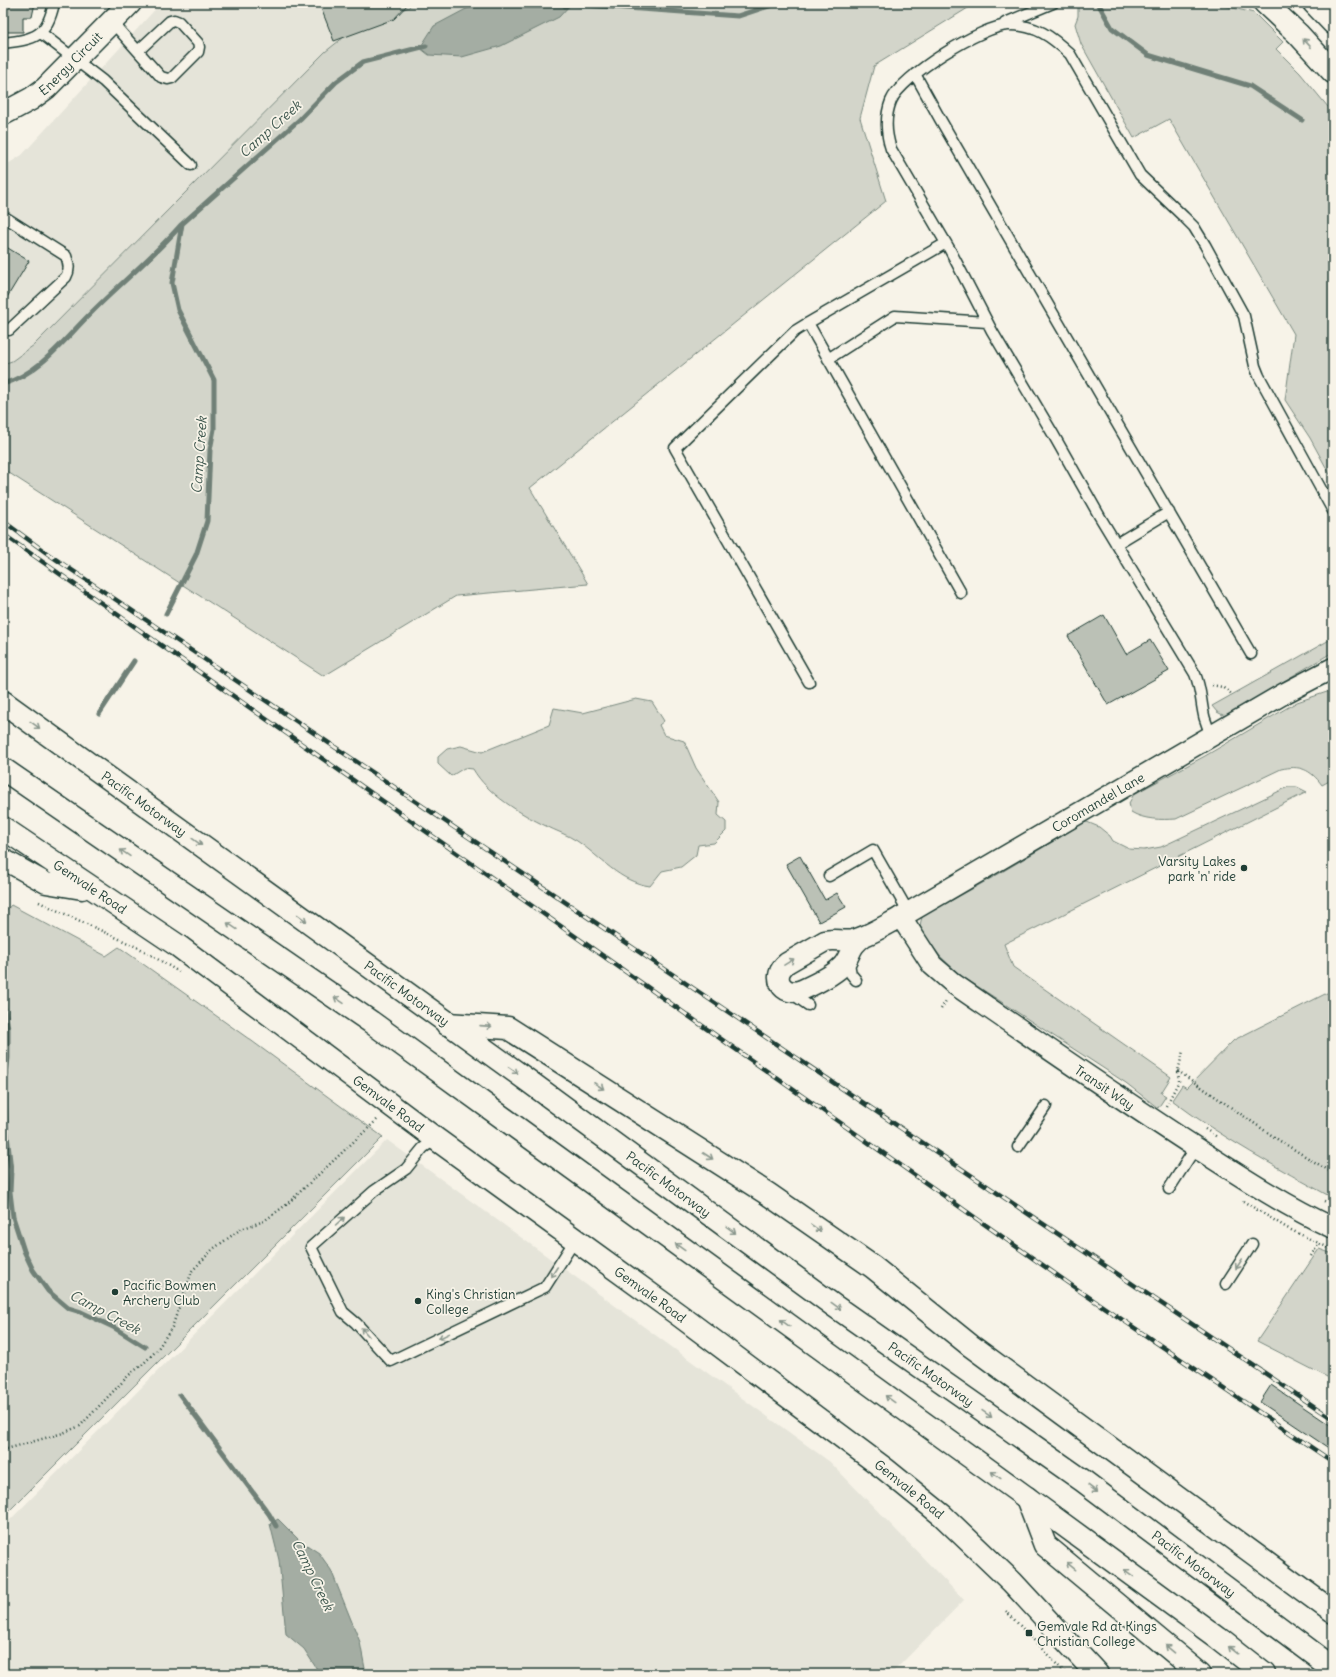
<svg xmlns="http://www.w3.org/2000/svg" width="1336" height="1677" font-family="Delius,sans-serif">
  <style>
    .built { fill: #e5e4d9 }
    .green { fill: #d3d5ca; stroke: #79897f }
    .water { fill: #a4ada3; stroke: #6f8077 }
    .lines { fill: none; stroke-linecap: round; stroke-linejoin: round }
    .stream { stroke: #6f8077; stroke-width: 5 }
    .building { fill: #bbc1b6; stroke: #1f3d34 }
    .lane-casing { stroke: #1f3d34; stroke-width: 13 }
    .street-casing { stroke: #1f3d34; stroke-width: 23 }
    .secondary-casing { stroke: #1f3d34; stroke-width: 25 }
    .highway-casing { stroke: #1f3d34; stroke-width: 25 }
    .path { stroke: #1f3d34; stroke-width: 2.5; stroke-dasharray: 1 3; stroke-linecap: butt }
    .lane { stroke: #f7f3e8; stroke-width: 10 }
    .street { stroke: #f7f3e8; stroke-width: 20 }
    .secondary { stroke: #f7f3e8; stroke-width: 22 }
    .highway { stroke: #f7f3e8; stroke-width: 22 }
    .rail-casing { stroke: #1f3d34; stroke-width: 4.5 }
    .rail { stroke: #f7f3e8; stroke-width: 3; stroke-dasharray: 9; stroke-linecap: butt }
    .oneway { stroke: #8b988e }
    .poi-dot { fill: #1f3d34; stroke: #f7f3e8; stroke-width: 1.5 }
    .labels { text-anchor: middle; stroke-width: 3.5; stroke-linejoin: round; paint-order: stroke }
    .street-label { font-size: 13px; fill: #1f3d34; stroke: #f7f3e8 }
    .poi-label { font-size: 13px; fill: #1f3d34; stroke: #f7f3e8; text-anchor: start }
    .water-label { font-size: 14px; font-style: italic; fill: #405950; stroke: #f7f3e8 }
  </style>
  <rect width="100%" height="100%" fill="#f7f3e8"/>
  <filter id="ink" filterUnits="userSpaceOnUse"><feTurbulence type="fractalNoise" baseFrequency=".025" numOctaves="2"/><feDisplacementMap in="SourceGraphic" scale="8" xChannelSelector="R" yChannelSelector="G"/><feConvolveMatrix kernelMatrix="1 2 1 2 8 2 1 2 1" color-interpolation-filters="sRGB"/></filter>
  <g filter="url(#ink)">
    <path class="built" d="M161,3H413L409,7L325,52L34,345L12,361L3,364V167L22,155Z
      M387,1140L830,1462L964,1600L891,1674H3V1527Z"/>
    <path class="green" d="M413,3H976L874,66L860,118L886,201L530,488L588,584L456,596L324,676L3,469V364L12,361L34,345L325,52L354,29L409,7Z
      M1080,3H1212L1254,13L1283,42L1276,49L1300,73L1333,113V480L1310,438L1285,400L1294,334L1169,119L1134,138L1081,44L1075,24L1078,16V4Z
      M1333,638V652L1225,716L1217,712L1212,706Z
      M1333,690V779L1322,785C1310,769 1300,765 1281,769L1176,819C1161,820 1144,820 1131,812L1129,803L1134,794L1205,756L1297,702Z
      M636,699L652,702L664,721L659,725L664,735L684,741L696,768L719,802L718,815L726,822V831L714,843L698,845L696,855L681,867L662,871L650,886C619,882 601,857 577,841C568,835 556,831 546,826C521,814 487,794 473,769L464,768L451,776L438,764V757L447,749L461,746L482,752L549,725L554,708L583,713Z
      M1288,787H1297L1307,792L1004,944L1013,967L1171,1077L1161,1093L1166,1096L1158,1108L1126,1083L960,975L940,956L922,932L920,925L922,917L928,911L947,903L995,876L1054,841L1081,824L1087,822L1099,827L1110,836L1113,841L1129,849L1144,850L1161,847Z
      M11,905L106,956L119,947L249,1039L383,1137L3,1517V914Z
      M1333,990V1198C1278,1168 1222,1138 1172,1100L1182,1085L1187,1088L1234,1040Z
      M1319,1249L1333,1254V1380L1257,1341Z"/>
    <path class="water" d="M483,3H571V4L559,17L501,46L462,57L429,55L420,48L434,26L466,9Z
      M278,1519L299,1540L319,1553L331,1570L360,1642L366,1674H320L304,1649L286,1634L279,1560L270,1524Z"/>
    <g class="lines">
      <path class="stream" d="M1098,3L1112,28L1148,55L1250,86L1302,120
        M565,6L571,4L738,16L778,3
        M3,384C41,373 65,338 92,312C121,283 154,256 181,225
        M166,614L196,555L207,521L210,450L214,429V380L178,310L172,283L182,224L300,119L336,82L363,62L426,46
        M99,714L134,661
        M3,997L8,1029V1058L5,1083L6,1126L11,1170L10,1192L13,1217L24,1251L33,1270L48,1291L68,1308L81,1312L113,1327L145,1347
        M180,1395L269,1514L276,1526"/>
    </g>
    <path class="building" d="M3,3H35L32,17H23V32H3Z
      M319,3H409L394,19L334,41Z
      M3,245L29,261L3,304Z
      M1104,615L1126,654L1150,640L1169,671L1108,705L1068,636Z
      M800,856L825,900L837,893L846,907L819,922L786,864Z
      M1271,1385L1333,1427V1451L1260,1402Z"/>
    <g class="lines">
      <g class="lane-casing">
        <path id="lane" d="M112,22L161,77L168,79L172,78L198,52L199,47L198,43L179,22L174,20L170,21L138,51
          M1005,23L1053,3
          M41,33L103,81L191,165
          M3,43C35,39 47,37 54,3
          M915,74L940,119L1251,654
          M3,216L66,256C69,264 70,270 66,277L9,330
          M946,243L808,323L961,593
          M808,323L795,331L675,448L809,682
          M828,359L895,316L987,322
          M1116,544L1169,512
          M1212,735C1199,715 1204,695 1195,674L1100,517L1053,434L992,331L950,250L891,149C886,134 885,116 891,101C901,76 983,25 1009,25C1036,25 1051,36 1070,54L1140,175L1184,217L1194,227L1205,245L1244,316L1255,366L1259,376L1333,511
          M829,876L873,850L909,913
          M848,958L851,974L856,980
          M791,993L808,1005
          M436,1139L423,1148L406,1169L374,1191L311,1247L343,1312L356,1323L391,1361L545,1287L575,1240
          M1018,1147L1046,1106
          M1169,1189L1196,1147
          M1226,1284L1252,1244"/>
      </g>
      <g class="street-casing">
        <g id="street">
          <path d="M3,859L46,883L82,889"/>
          <path id="s1" d="M901,917L932,965L954,984C1034,1039 1113,1094 1195,1147C1240,1176 1284,1205 1333,1228"/>
          <path id="s2" d="M863,937C849,947 852,953 844,964C836,974 813,985 802,990C782,998 770,976 787,963L825,941C834,938 843,942 853,940C869,936 886,925 901,917L1285,693L1333,668"/>
        </g>
      </g>
      <g class="secondary-casing">
        <g id="secondary">
          <path d="M1265,3L1298,34L1333,72"/>
          <path d="M1314,3L1333,23"/>
          <path id="s3" d="M3,114L31,99L46,88L130,3"/>
          <path id="s4" d="M3,828L177,945L436,1139L679,1315L885,1469L943,1516L1012,1582L1097,1674"/>
        </g>
      </g>
      <g class="highway-casing">
        <g id="highway">
          <path id="s5" d="M3,702L527,1080L833,1305L1082,1480L1333,1668"/>
          <path d="M3,769L371,1022L1027,1498L1218,1638L1264,1674"/>
          <path d="M447,1024L508,1028L768,1194L873,1267L971,1346L1333,1612"/>
          <path d="M1027,1498L1045,1545L1200,1674"/>
        </g>
      </g>
      <path class="path" d="M1212,685L1222,687L1233,695
        M39,902L141,949L179,972
        M941,1009L947,999
        M1178,1071L1280,1141L1333,1173
        M1166,1106L1179,1081L1178,1071L1183,1051
        M1205,1129L1217,1137
        M1243,1201L1287,1228L1333,1250
        M1324,1201L1333,1205
        M1311,1256L1318,1244
        M3,1450L63,1433L80,1426L129,1375L142,1365L157,1350L172,1327L192,1271L213,1249L241,1229L264,1221L286,1205L378,1119
        M1006,1611L1066,1674"/>
      <use href="#lane" class="lane"/>
      <use href="#street" class="street"/>
      <use href="#secondary" class="secondary"/>
      <use href="#highway" class="highway"/>
      <g class="rail-casing">
        <path id="rail" d="M3,521L48,554L1333,1419
          M3,534L1071,1285L1333,1462"/>
      </g>
      <use href="#rail" class="rail"/>
    </g>
    <defs><path id="oneway-shaft" d="M-6 0H5M1.5-3L5.5 0L1.5 3" fill="none" stroke-width="1.6" stroke-linecap="round" stroke-linejoin="round"/></defs>
    <g class="oneway">
      <use href="#oneway-shaft" transform="translate(1307 43) rotate(-133)"/>
      <use href="#oneway-shaft" transform="translate(35 725) rotate(36)"/>
      <use href="#oneway-shaft" transform="translate(197 842) rotate(36)"/>
      <use href="#oneway-shaft" transform="translate(125 853) rotate(-146)"/>
      <use href="#oneway-shaft" transform="translate(302 918) rotate(36)"/>
      <use href="#oneway-shaft" transform="translate(232 926) rotate(-146)"/>
      <use href="#oneway-shaft" transform="translate(789 962) rotate(-32)"/>
      <use href="#oneway-shaft" transform="translate(339 1000) rotate(-146)"/>
      <use href="#oneway-shaft" transform="translate(486 1026) rotate(4)"/>
      <use href="#oneway-shaft" transform="translate(513 1070) rotate(35)"/>
      <use href="#oneway-shaft" transform="translate(599 1086) rotate(33)"/>
      <use href="#oneway-shaft" transform="translate(708 1156) rotate(33)"/>
      <use href="#oneway-shaft" transform="translate(340 1221) rotate(-42)"/>
      <use href="#oneway-shaft" transform="translate(816 1228) rotate(35)"/>
      <use href="#oneway-shaft" transform="translate(731 1230) rotate(36)"/>
      <use href="#oneway-shaft" transform="translate(680 1247) rotate(-144)"/>
      <use href="#oneway-shaft" transform="translate(1239 1264) rotate(123)"/>
      <use href="#oneway-shaft" transform="translate(554 1272) rotate(123)"/>
      <use href="#oneway-shaft" transform="translate(836 1306) rotate(36)"/>
      <use href="#oneway-shaft" transform="translate(785 1323) rotate(-144)"/>
      <use href="#oneway-shaft" transform="translate(365 1332) rotate(-132)"/>
      <use href="#oneway-shaft" transform="translate(444 1336) rotate(154)"/>
      <use href="#oneway-shaft" transform="translate(890 1399) rotate(-144)"/>
      <use href="#oneway-shaft" transform="translate(987 1414) rotate(35)"/>
      <use href="#oneway-shaft" transform="translate(996 1475) rotate(-144)"/>
      <use href="#oneway-shaft" transform="translate(1093 1489) rotate(37)"/>
      <use href="#oneway-shaft" transform="translate(1071 1566) rotate(-141)"/>
      <use href="#oneway-shaft" transform="translate(1129 1573) rotate(-144)"/>
      <use href="#oneway-shaft" transform="translate(1170 1649) rotate(-140)"/>
      <use href="#oneway-shaft" transform="translate(1233 1650) rotate(-142)"/>
    </g>
  </g>
  <g class="poi-dot">
    <circle cx="1244" cy="868" r="4"/>
    <circle cx="115" cy="1292" r="4"/>
    <circle cx="418" cy="1301" r="4"/>
    <rect x="1025" y="1629" width="8" height="8" rx="2"/>
  </g>
  <g class="labels">
    <g class="street-label">
      <text dy="5" stroke="none"><textPath href="#s3" startOffset="85">Energy Circuit</textPath></text>
      <text dy="5" stroke="none"><textPath href="#s2" startOffset="485">Coromandel Lane</textPath></text>
      <text dy="5" stroke="none"><textPath href="#s5" startOffset="174">Pacific Motorway</textPath></text>
      <text dy="5" stroke="none"><textPath href="#s4" startOffset="105">Gemvale Road</textPath></text>
      <text dy="5" stroke="none"><textPath href="#s5" startOffset="498">Pacific Motorway</textPath></text>
      <text dy="5" stroke="none"><textPath href="#s1" startOffset="269">Transit Way</textPath></text>
      <text dy="5" stroke="none"><textPath href="#s4" startOffset="474">Gemvale Road</textPath></text>
      <text dy="5" stroke="none"><textPath href="#s5" startOffset="822">Pacific Motorway</textPath></text>
      <text dy="5" stroke="none"><textPath href="#s4" startOffset="798">Gemvale Road</textPath></text>
      <text dy="5" stroke="none"><textPath href="#s5" startOffset="1146">Pacific Motorway</textPath></text>
      <text dy="5" stroke="none"><textPath href="#s4" startOffset="1122">Gemvale Road</textPath></text>
      <text dy="5" stroke="none"><textPath href="#s5" startOffset="1470">Pacific Motorway</textPath></text>
    </g>
    <g class="poi-label">
      <text x="1236" y="866" text-anchor="end">Varsity Lakes<tspan x="1236" dy="15">park 'n' ride</tspan></text>
      <text x="123" y="1290">Pacific Bowmen<tspan x="123" dy="15">Archery Club</tspan></text>
      <text x="426" y="1299">King's Christian<tspan x="426" dy="15">College</tspan></text>
      <text x="1037" y="1631">Gemvale Rd at Kings<tspan x="1037" dy="15">Christian College</tspan></text>
    </g>
    <g class="water-label">
      <text transform="translate(270 129) rotate(-42)" y="5">Camp Creek</text>
      <text transform="translate(199 455) rotate(-86)" y="5">Camp Creek</text>
      <text transform="translate(105 1312) rotate(28)" y="5">Camp Creek</text>
      <text transform="translate(313 1575) rotate(64)" y="5">Camp Creek</text>
    </g>
  </g>
  <rect width="1336" height="1677" fill="none" stroke="#f7f3e8" stroke-width="16"/>
  <rect x="8" y="8" width="1320" height="1661" fill="none" stroke="#1f3d34" stroke-width="1.5" filter="url(#ink)"/>
</svg>
